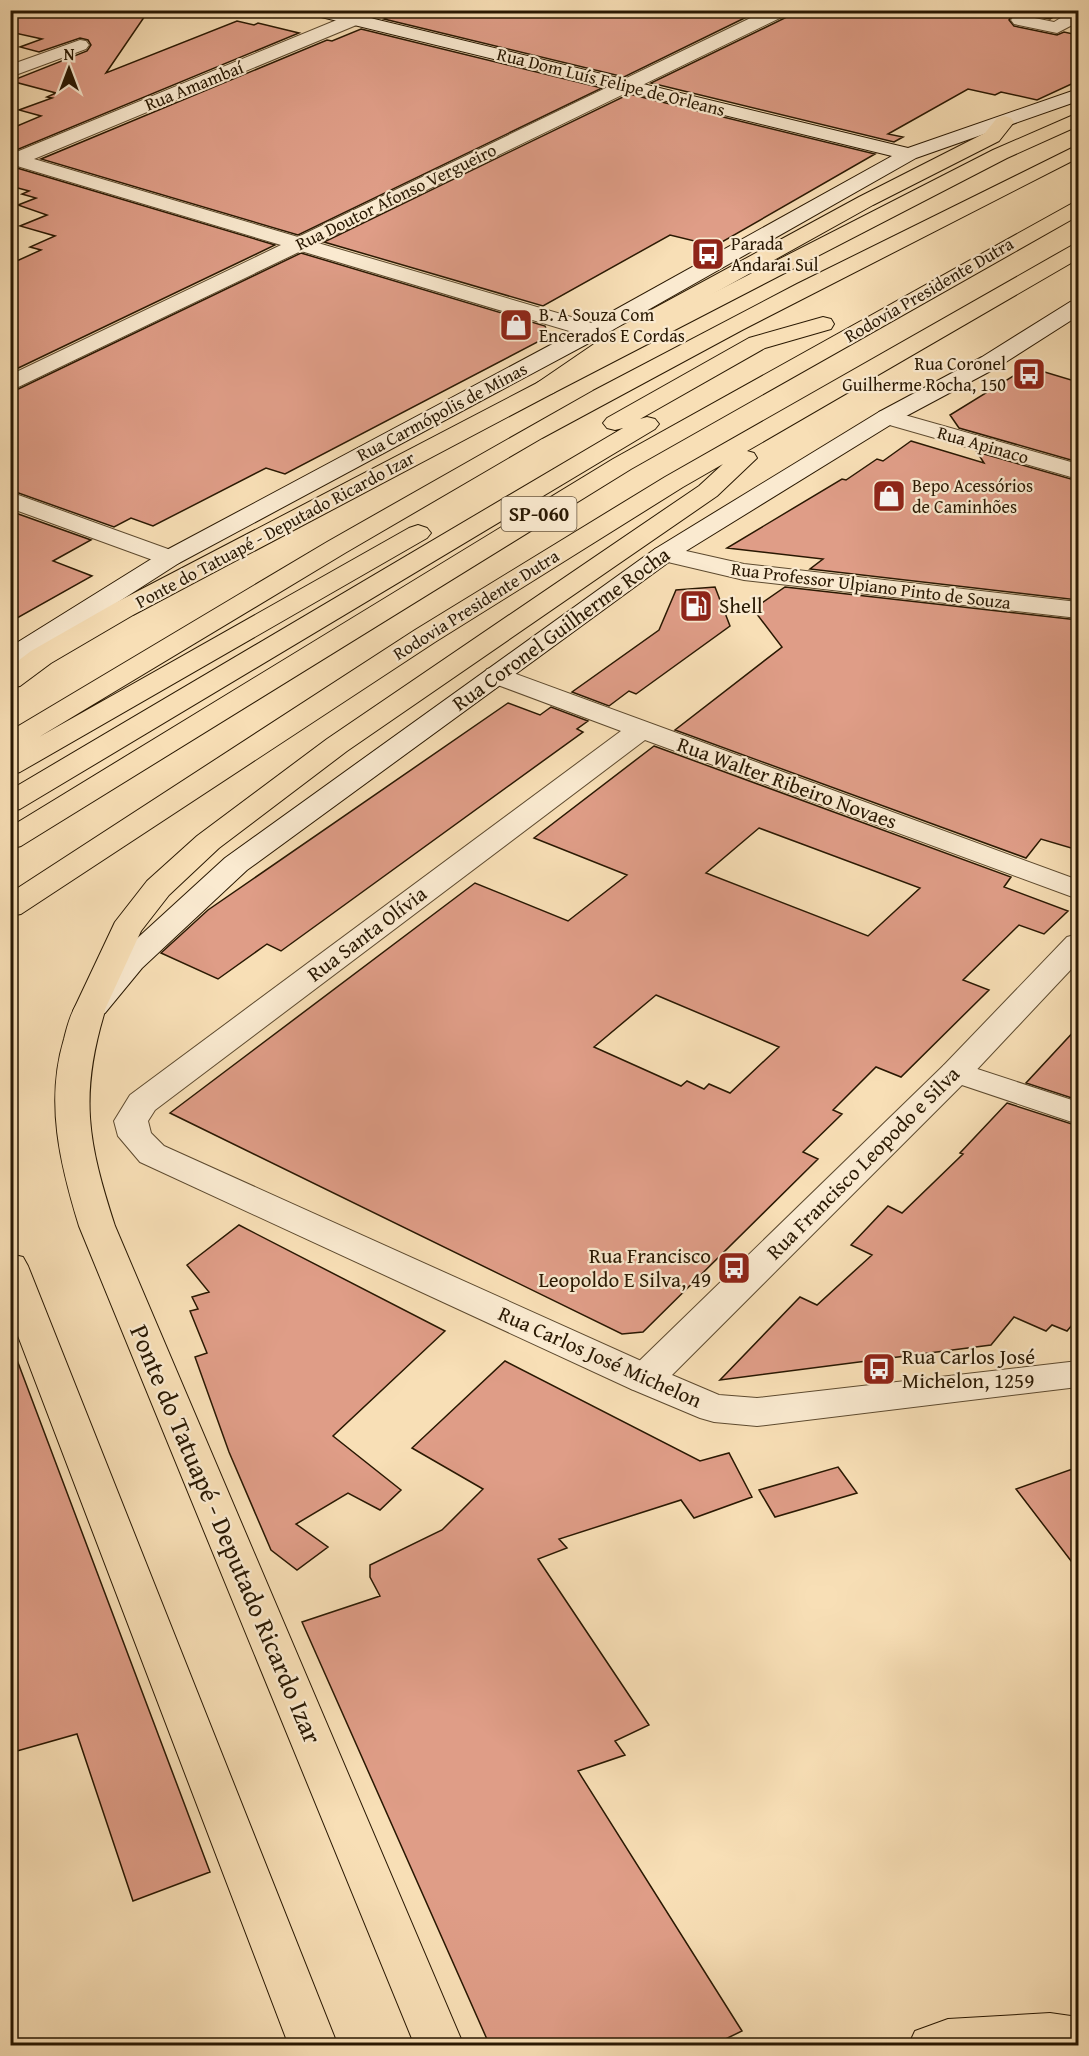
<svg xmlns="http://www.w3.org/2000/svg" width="1089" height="2056" font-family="'Gentium Book Plus',serif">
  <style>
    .building { fill: #df9d87; stroke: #291802; stroke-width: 1.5; fill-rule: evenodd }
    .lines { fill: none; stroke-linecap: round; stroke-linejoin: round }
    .minor-casing { stroke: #5d4a2f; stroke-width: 2 }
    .tertiary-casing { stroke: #5d4a2f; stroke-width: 2 }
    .secondary-casing { stroke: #291802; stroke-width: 2 }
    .trunk-casing { stroke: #291802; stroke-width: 2 }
    .motorway-casing { stroke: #291802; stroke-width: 2 }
    .minor { fill: #faead0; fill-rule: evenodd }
    .tertiary { fill: #faead0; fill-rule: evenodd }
    .secondary { fill: #faead0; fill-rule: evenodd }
    .trunk { fill: #f8dfb6; fill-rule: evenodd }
    .motorway { fill: #f8dfb6; fill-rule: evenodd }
    .labels { text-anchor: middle; stroke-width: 4.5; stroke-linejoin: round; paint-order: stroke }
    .far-street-label { font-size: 18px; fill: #291802; stroke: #faead0 }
    .far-poi-label { font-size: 18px; fill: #291802; stroke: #faead0; text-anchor: start }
    .shield { fill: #faead0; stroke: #685740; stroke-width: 1.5 }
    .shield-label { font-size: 20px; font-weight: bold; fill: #291802 }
    .poi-label { font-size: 21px; fill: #291802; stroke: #faead0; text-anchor: start }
    .street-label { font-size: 21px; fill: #291802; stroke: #faead0 }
    .near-street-label { font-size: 26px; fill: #291802; stroke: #faead0 }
  </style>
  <rect width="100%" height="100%" fill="#f8dfb6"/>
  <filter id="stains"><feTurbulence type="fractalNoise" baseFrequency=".00333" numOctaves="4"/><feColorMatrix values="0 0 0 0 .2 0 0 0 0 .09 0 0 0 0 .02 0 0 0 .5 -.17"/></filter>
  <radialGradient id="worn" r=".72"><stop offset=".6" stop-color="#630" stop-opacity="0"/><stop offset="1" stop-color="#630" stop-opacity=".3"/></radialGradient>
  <path class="building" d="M10,10H149L106,73L237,21L254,25L258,23L299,33L14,151L10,150V129L41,116L19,110L52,98L47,97L56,93L11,81L87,51L91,45L88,40L80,38L39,52L20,47L42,39L10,32Z
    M405,10H761L624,77L384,19Z
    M792,10H1066L1050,19L1020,13L1012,15L1009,20L1014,26L1057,35L1064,32L1078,35V81L1037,100L1001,92L995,95L968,89L888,134L903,137L894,142L651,83L789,16Z
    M361,29L602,88L298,235L41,159L327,40L332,41Z
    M629,94L875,154L715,246L670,235L543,306L324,242Z
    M17,168L275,245L10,372V264L41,250L30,247L55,236L20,226L47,215L18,205L36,198L22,194L29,191L10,186V170Z
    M301,253L545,326L549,336L285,474L266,468L153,526L131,518L114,527L10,490V393Z
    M1028,367L1078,382V462L959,428L950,415Z
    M911,441L984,463L977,452L1078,481V600L810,569L823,559L727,548L842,479L846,480L877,459L883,461Z
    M10,511L91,540L53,561L92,576L10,622Z
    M715,587L730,626L636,694L629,691L609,706L572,692L659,630L676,590Z
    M785,587L1078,620V850L1041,839L1026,858L675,730L782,647L753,609Z
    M508,703L540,715L551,707L588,721L577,729L583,732L281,951L267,944L218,979L161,953L208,910Z
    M654,746L1011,877L1004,887L1068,911L1044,934L1019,925L963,980L989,990L901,1077L876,1067L833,1110L842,1114L803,1152L818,1159L643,1332L622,1334L170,1113L475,883L568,921L627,875L534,838ZM759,828L802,844L920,888L868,936L706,873ZM656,995L779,1047L730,1093L709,1084L704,1089L687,1081L681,1086L594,1047Z
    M1078,1027V1100L1026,1083Z
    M1007,1103L1078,1126V1318L1067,1331L1052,1325L1046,1331L1014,1317L991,1345L720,1380L800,1297L817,1305L872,1255L851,1245L888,1206L902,1213L963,1154L960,1153Z
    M239,1225L445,1331L333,1436L401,1490L380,1510L348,1493L296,1524L328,1547L297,1570L271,1550L229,1452L195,1357L207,1353L190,1311L198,1309L192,1297L209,1292L187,1265Z
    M14,1352L210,1872L133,1901L77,1734L10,1753V1353Z
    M505,1361L700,1461L729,1453L752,1497L694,1518L681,1500L559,1539L567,1548L538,1559L649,1725L615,1741L625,1755L578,1771L742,2031L711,2046H490L302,1622L380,1596L370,1577V1565L442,1530L483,1489L412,1448Z
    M838,1467L857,1493L775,1517L759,1490Z
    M1078,1467V1570L1016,1489Z"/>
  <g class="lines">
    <g class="minor-casing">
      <path id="minor" d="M361,10H385L383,14L34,159L298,237L767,10H790L788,14L318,243L602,326L605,331L602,336L594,338L586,336L301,251L10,391V375L281,245L17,166L10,168V152L14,153Z
        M1078,10V22L1057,33L1014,24L1011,20L1014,16L1020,15L1054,22L1072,11Z
        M80,40L86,41L89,45L86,49L10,77V65Z
        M887,410L1078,464V479L879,422L875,417L879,412Z
        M10,492L179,553L183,558L179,563L170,566L161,563L10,508Z
        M664,546L744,564L1078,602V618L744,580L655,559L651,554L655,549Z
        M497,667L1078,880V899L645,740L155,1110L148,1121L151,1133L164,1146L659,1369L664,1379L659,1389L645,1392L631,1389L140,1162L118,1136L114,1121L130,1095L621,731L487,681L483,675L487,669Z
        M956,1062L1078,1102V1124L944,1079L939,1072L944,1065Z"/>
    </g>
    <g class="tertiary-casing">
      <path id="tertiary" d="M1078,934V962L968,1079L672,1375L719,1395L757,1398L1078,1361V1387L757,1426L714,1422L700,1418L631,1389L626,1379L631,1369L944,1065L1067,937Z"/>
    </g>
    <g class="secondary-casing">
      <path id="secondary" d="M305,10H337L908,148L1078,89V101L916,158L602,336L179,563L20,665L10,667V647L161,553L586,326L892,156L313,15Z
        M1078,300V316L998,367L895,422L673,559L247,870L142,968L105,1013L93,1016L81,1013L77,1006L120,954L225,858L655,549L879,412L982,357L1070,302Z"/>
    </g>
    <g class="trunk-casing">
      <path id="trunk" d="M1004,116L1011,118L1014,122L999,141L873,205L632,339L553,393L133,615L51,663L20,686L10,688V667L31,651L115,603L537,383L616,329L859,197L985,133L997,118Z
        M89,1001L101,1004L105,1011C79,1096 88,1143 115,1226L464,2046H415L79,1226C60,1164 45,1102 64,1039C67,1027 70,1014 77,1004Z
        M10,1254L23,1257L28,1266L338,2046H289L10,1315Z
        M1050,2013L1078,2017V2046H908L915,2031L948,2019Z"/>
    </g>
    <g class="motorway-casing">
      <path id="motorway" d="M1078,113V126L1007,158L553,393L545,395L537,393L533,388L537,383L993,150Z
        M1078,145V158L744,329L542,438L345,553L39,737L409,528L418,525L427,528L431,533L427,538L20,772L10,775V754L18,750L10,751V731L327,542L593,391L797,284Z
        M1078,202V216L631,469L21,846L10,849V827L613,459L1071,204Z
        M1078,244V259L747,451L754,453L757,458L717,496L347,751L219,848L169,895L141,931L101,1018L89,1021L77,1018L73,1011L115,922L147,881L197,836L327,739L699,486L723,464L683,487L435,642L21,914L10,916V893L415,630L665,477L1071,246Z
        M823,317L831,319L834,324L831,329L765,348L640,419L647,417L655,419L659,424L655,429L20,809L10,812V790L623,428L615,430L607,428L603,423L607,418L749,338Z"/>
    </g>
    <use href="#minor" class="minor"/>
    <use href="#tertiary" class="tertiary"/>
    <use href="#secondary" class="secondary"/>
    <use href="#trunk" class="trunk"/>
    <use href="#motorway" class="motorway"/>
  </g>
  <defs>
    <g id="bus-square" transform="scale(1.725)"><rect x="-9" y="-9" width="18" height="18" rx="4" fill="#8f2418" stroke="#faead0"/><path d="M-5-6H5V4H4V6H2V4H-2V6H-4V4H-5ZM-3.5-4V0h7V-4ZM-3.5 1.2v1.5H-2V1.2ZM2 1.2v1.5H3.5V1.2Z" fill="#fff"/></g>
    <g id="shop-square" transform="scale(1.725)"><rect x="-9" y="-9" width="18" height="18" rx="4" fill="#8f2418" stroke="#faead0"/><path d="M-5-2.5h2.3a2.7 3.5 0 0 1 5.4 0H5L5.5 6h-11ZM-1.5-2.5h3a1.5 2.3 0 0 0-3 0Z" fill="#fff"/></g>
    <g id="fuel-square" transform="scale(1.725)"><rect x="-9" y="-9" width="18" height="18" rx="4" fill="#8f2418" stroke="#faead0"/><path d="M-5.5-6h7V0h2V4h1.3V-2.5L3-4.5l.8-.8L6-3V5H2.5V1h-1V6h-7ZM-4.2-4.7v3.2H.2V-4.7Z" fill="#fff"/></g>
  </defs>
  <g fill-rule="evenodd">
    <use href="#bus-square" x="708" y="254"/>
    <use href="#shop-square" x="516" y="325"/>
    <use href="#bus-square" x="1029" y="374"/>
    <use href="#shop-square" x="889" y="496"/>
    <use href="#fuel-square" x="696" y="606"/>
    <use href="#bus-square" x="734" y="1268"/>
    <use href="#bus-square" x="879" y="1369"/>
  </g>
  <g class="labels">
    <g class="far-street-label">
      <text transform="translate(611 82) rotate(14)" y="6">Rua Dom Luís Felipe de Orleans</text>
      <text transform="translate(194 86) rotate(-22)" y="6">Rua Amambaí</text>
      <text transform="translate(396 197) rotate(-26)" y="6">Rua Doutor Afonso Vergueiro</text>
      <text transform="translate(929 290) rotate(-30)" y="6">Rodovia Presidente Dutra</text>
      <text transform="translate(442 412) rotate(-28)" y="6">Rua Carmópolis de Minas</text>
      <text transform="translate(983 445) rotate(16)" y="6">Rua Apinaco</text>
      <text transform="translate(275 530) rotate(-28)" y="6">Ponte do Tatuapé - Deputado Ricardo Izar</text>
      <text transform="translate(871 586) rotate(7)" y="6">Rua Professor Ulpiano Pinto de Souza</text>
      <text transform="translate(476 605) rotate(-32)" y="6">Rodovia Presidente Dutra</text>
    </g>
    <g class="far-poi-label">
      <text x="731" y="250">Parada<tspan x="731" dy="21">Andarai Sul</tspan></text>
      <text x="539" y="321">B. A Souza Com<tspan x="539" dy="21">Encerados E Cordas</tspan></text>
      <text x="1006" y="370" text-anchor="end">Rua Coronel<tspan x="1006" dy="21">Guilherme Rocha, 150</tspan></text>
      <text x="912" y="492">Bepo Acessórios<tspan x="912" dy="21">de Caminhões</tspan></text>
    </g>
    <rect class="shield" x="501.5" y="497" width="75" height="34" rx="4.5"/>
    <g class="shield-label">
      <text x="539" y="521">SP-060</text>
    </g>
    <g class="poi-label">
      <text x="719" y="613">Shell</text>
      <text x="711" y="1263" text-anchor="end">Rua Francisco<tspan x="711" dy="24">Leopoldo E Silva, 49</tspan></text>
      <text x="902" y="1364">Rua Carlos José<tspan x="902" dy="24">Michelon, 1259</tspan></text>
    </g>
    <g class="street-label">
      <text transform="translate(561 629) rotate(-36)" y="7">Rua Coronel Guilherme Rocha</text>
      <text transform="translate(787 783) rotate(20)" y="7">Rua Walter Ribeiro Novaes</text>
      <text transform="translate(367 934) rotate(-37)" y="7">Rua Santa Olívia</text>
      <text transform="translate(863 1163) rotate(-45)" y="7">Rua Francisco Leopodo e Silva</text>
      <text transform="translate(600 1357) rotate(24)" y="7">Rua Carlos José Michelon</text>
    </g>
    <g class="near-street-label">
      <text transform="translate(226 1534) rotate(67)" y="9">Ponte do Tatuapé - Deputado Ricardo Izar</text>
    </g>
  </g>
  <rect width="1089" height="2056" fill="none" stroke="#f8dfb6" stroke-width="36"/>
  <rect x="12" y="12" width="1065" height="2032" fill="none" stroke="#291802" stroke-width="3"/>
  <rect x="18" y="18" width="1053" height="2020" fill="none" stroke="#291802" stroke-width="1.5"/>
  <g transform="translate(69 69)" stroke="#faead0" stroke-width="4.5" paint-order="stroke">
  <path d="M0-4.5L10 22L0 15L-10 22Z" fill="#291802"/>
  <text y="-9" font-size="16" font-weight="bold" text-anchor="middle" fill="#291802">N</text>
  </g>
  <rect width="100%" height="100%" filter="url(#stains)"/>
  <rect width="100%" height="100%" fill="url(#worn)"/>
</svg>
